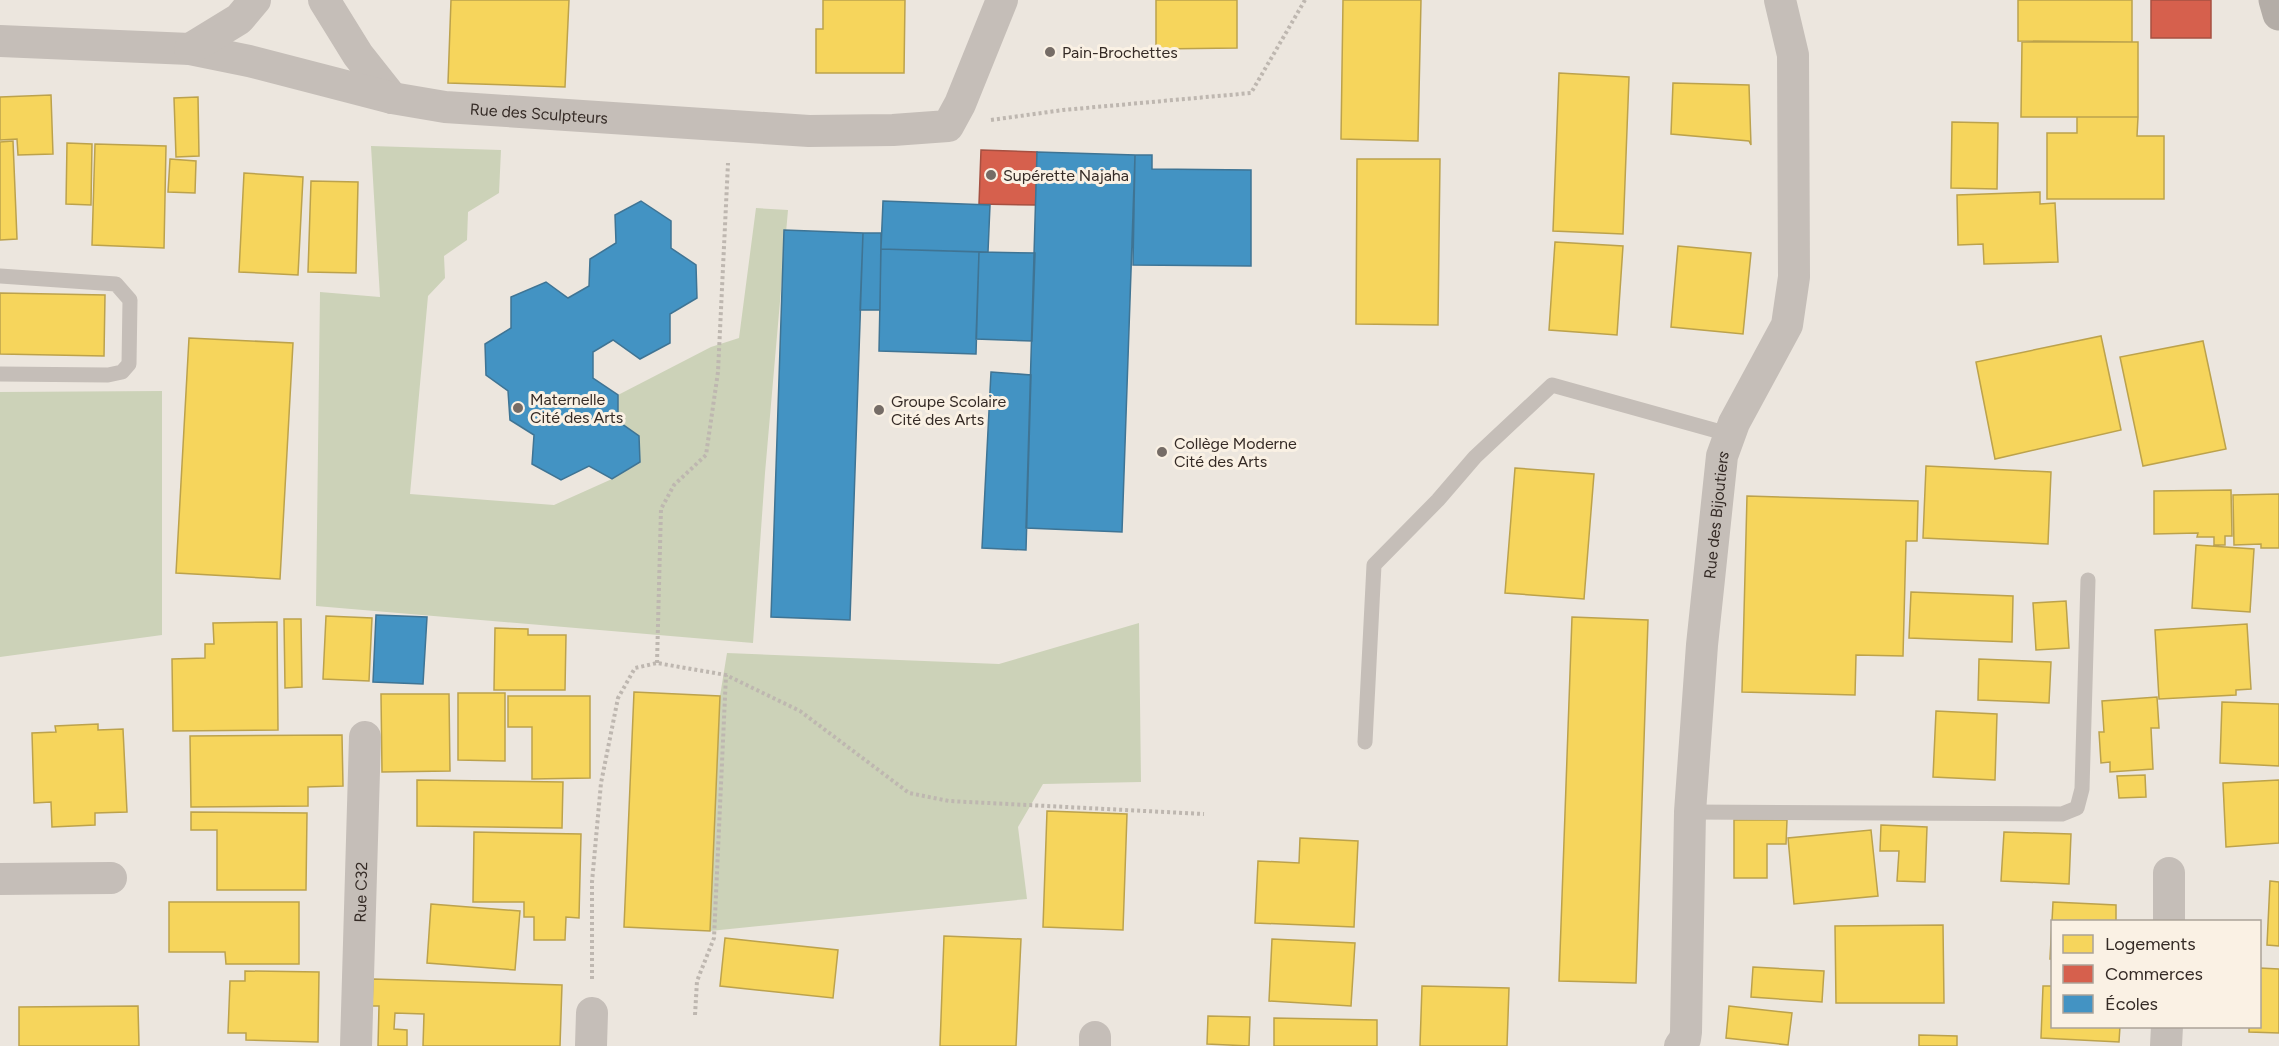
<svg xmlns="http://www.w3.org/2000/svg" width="2279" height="1046" font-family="Figtree,sans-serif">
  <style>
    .green { fill: #ccd2b8 }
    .homes { fill: #f6d55c; stroke: #bca24c; stroke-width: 1.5 }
    .shops { fill: #d6604d; stroke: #a65041; stroke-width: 1.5 }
    .schools { fill: #4393c3; stroke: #3f7494; stroke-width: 1.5 }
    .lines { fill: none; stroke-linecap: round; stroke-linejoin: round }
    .path { stroke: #beb7b0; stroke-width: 4; stroke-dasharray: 3 3; stroke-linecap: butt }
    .lane { stroke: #c5beb8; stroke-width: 15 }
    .street { stroke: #c5beb8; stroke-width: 32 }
    .primary { stroke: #b4ada7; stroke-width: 33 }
    .poi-dot { fill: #756c66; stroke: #faf1e4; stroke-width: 2 }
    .labels { text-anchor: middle; stroke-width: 6; stroke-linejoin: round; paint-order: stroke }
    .poi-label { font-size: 16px; fill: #352b26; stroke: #faf1e4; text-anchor: start }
    .street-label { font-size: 16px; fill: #352b26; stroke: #faf1e4 }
  </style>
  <rect width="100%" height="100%" fill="#ece6de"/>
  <path class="green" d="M371,146L501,150L499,193L468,212L467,240L444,256L445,278L428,296L410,494L554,505L612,479L640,462L639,436L618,421V395L711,347L739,338L756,208L788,210L765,473L753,643L316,606L320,292L380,297Z
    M162,391V635L0,657V392Z
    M1139,623L1141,782L1043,784L1018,827L1027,899L710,931L720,696L727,653L999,664Z"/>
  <path class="homes" d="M451,0H569L565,87L448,83Z
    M823,0H905L904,73H816V29H823Z
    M1156,0H1237V48L1156,49Z
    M1343,0H1421L1418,141L1341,139Z
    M2018,0H2132V42L2018,41Z
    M2022,42H2138V117H2021Z
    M1559,73L1629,77L1623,234L1553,231Z
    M1673,83L1749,85L1751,145L1749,141L1671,134Z
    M51,95L53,154L18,155L17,139L0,140V97Z
    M198,97L199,156L176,157L174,98Z
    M2077,117H2138L2137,136H2164V199H2047V133H2077Z
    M1952,122L1998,123L1997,189L1951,188Z
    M13,141L17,239L0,240V142Z
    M67,143L92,144L91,205L66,204Z
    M95,144L166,146L164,248L92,245Z
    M170,159L196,161L195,193L168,192Z
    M1357,159H1440L1438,325L1356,324Z
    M244,173L303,177L298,275L239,272Z
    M311,181L358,182L356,273L308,272Z
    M2040,192V204L2055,203L2058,262L1984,264L1983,244L1958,245L1957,195Z
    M1555,242L1623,246L1617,335L1549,330Z
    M1678,246L1751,253L1743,334L1671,327Z
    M0,293L105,295L104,356L0,354Z
    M2101,336L2121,430L1995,459L1976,362Z
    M189,338L293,343L280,579L176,573Z
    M2203,341L2226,449L2143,466L2120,357Z
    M1926,466L2051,472L2048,544L1923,538Z
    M1515,468L1594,474L1584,599L1505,593Z
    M2231,490L2232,536H2225V545H2214V537H2197L2198,533L2154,534V491Z
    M2279,494V548H2261V544L2234,545L2233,495Z
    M1747,496L1918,501L1917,541H1906L1903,656L1856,655L1855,695L1742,692Z
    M2196,545L2254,549L2250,612L2192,608Z
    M1911,592L2013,596L2012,642L1909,638Z
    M2066,601L2069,648L2036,650L2033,603Z
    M326,616L372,618L369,681L323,679Z
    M1572,617L1648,620L1636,983L1559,981Z
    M284,619H301L302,687L285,688Z
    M277,622L278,730L173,731L172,659L205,658V644H214L213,623Z
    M2247,624L2251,689L2236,690V695L2159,699L2155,630Z
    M495,628L528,629V635H566L565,690H494Z
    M1979,659L2051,662L2049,703L1978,700Z
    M634,692L720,696L710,931L624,927Z
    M458,693H505V761L458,760Z
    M381,694H449L450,771L382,772Z
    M508,696H590V778L532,779V727H508Z
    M2157,697L2159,728H2151L2153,769L2110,772V762L2101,763L2099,732H2104L2102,701Z
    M2222,702L2279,704V766L2220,763Z
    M1936,711L1997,714L1995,780L1933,777Z
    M98,724V730L123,729L127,812L95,813V825L52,827L51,802L34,803L32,733L56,732L55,726Z
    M342,735L343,786L308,787V806L191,807L190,736Z
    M2145,775L2146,797L2119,798L2117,776Z
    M417,780L563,782L562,828L417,826Z
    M2279,780V843L2226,847L2223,783Z
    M1047,811L1127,814L1123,930L1043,927Z
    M191,812L307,813L306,890H217V830H191Z
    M1734,820H1787L1786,844H1767V878H1734Z
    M1881,825L1927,827L1925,882L1897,881L1899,851H1880Z
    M1871,830L1878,896L1794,904L1788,838Z
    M474,832L581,834L579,918L566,917L565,940H534V917H524V902H473Z
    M2004,832L2071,834L2069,884L2001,881Z
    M1300,838L1358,841L1354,927L1255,923L1258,861L1299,863Z
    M2270,881L2279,882V946L2267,945Z
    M169,902H299V964H226L225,952H169Z
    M2053,902L2116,905V922H2052V959H2050Z
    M431,904L520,911L515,970L427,963Z
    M1943,925L1944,1003H1836L1835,926Z
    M944,936L1021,939L1016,1046H940Z
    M725,938L838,950L833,998L720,986Z
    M1272,939L1355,943L1351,1006L1269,1001Z
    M1753,967L1824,971L1822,1002L1751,997Z
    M2260,968L2279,969V1033L2249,1032V1026H2260Z
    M245,971L319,972L318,1042L246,1040V1033H228L230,981H245Z
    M373,979L562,985L560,1046H423L424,1014L395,1013L394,1029L407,1030V1046H378L379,1006H372Z
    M1422,986L1509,988L1507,1046H1420Z
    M2043,986H2052V1026H2120L2119,1042L2041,1038Z
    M138,1006L139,1046H19V1007Z
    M1729,1006L1792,1013L1788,1045L1726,1038Z
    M1208,1016L1250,1017L1249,1046L1207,1044Z
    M1274,1018L1377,1020V1046H1274Z
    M1919,1035L1957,1036V1046H1919Z"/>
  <path class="shops" d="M2151,0H2211V38H2151Z
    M981,150L1037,152L1036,205L979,204Z"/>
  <path class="schools" d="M1037,152L1135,155L1122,532L1026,528Z
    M1135,155H1152V169L1251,170V266L1133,265Z
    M641,201L671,221V248L696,265L697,298L670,314V343L640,359L613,340L593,352V378L618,395V421L639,436L640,462L612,479L589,466L561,480L532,464L534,435L510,420L508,391L486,375L485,344L511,328V297L546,282L568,298L589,286L590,259L616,243L615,215Z
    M883,201L990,205L988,252L881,249Z
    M784,230L863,233L850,620L771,617Z
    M863,233H881L880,310H860Z
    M881,249L979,252L976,354L879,351Z
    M979,252L1035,253L1032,341L976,339Z
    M991,372L1031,375L1026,550L982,548Z
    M376,615L427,617L423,684L373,682Z"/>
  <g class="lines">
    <path class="path" d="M991,120L1063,110L1251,93L1305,0
      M657,663L661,509L674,485L706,455L718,372L728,163
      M592,979V882L601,783L618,698L635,668L657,663L726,675L800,711L909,793L949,801L1204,814
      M695,1015L697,981L714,938L726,675"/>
    <path class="lane" d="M0,276L116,284L130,300L129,364L122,372L108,375L0,374
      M1365,742L1374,565L1438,500L1475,457L1552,385L1728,434
      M1690,812L2062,814L2077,808L2082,789L2088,580"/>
    <g class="street">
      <path d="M324,0L358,55L392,98"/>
      <path id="s1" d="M0,41L190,49L249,61L392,98L445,107L809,131L893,130L948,126L960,104L1002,0"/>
      <path d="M190,49L239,19L255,0"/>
      <path d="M0,879L111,878"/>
      <path d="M2169,922V873"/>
      <path id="s2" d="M356,1046L365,737"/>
      <path d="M591,1046L592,1013"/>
      <path d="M1095,1046V1037"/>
      <path id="s3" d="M1680,1046L1685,1039L1686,1032L1690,812L1702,645L1722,456L1734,423L1787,325L1794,277L1793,55L1780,0"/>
      <path d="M2166,1046L2167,1026"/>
    </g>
    <path class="primary" d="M2275,0L2279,14"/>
  </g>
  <g class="poi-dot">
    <circle cx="1050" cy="52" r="6"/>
    <circle cx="991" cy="175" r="6"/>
    <circle cx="518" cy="408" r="6"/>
    <circle cx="879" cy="410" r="6"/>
    <circle cx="1162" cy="452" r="6"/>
  </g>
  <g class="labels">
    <g class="poi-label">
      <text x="1062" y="58">Pain-Brochettes</text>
      <text x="1003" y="181">Supérette Najaha</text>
      <text x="530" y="405">Maternelle<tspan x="530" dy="18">Cité des Arts</tspan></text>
      <text x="891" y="407">Groupe Scolaire<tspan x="891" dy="18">Cité des Arts</tspan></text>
      <text x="1174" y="449">Collège Moderne<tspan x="1174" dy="18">Cité des Arts</tspan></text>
    </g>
    <g class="street-label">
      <text dy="6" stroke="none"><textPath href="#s1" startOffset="546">Rue des Sculpteurs</textPath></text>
      <text dy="6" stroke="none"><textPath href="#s3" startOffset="534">Rue des Bijoutiers</textPath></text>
      <text dy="6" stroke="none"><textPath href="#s2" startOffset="154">Rue C32</textPath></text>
    </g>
  </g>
  <rect x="2051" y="920" width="210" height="108" fill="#faf1e4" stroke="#aba298" stroke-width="1.5"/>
  <rect x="2063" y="935" width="30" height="18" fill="#f6d55c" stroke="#aba298" stroke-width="1.5"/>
  <text x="2105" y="950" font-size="18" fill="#352b26">Logements</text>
  <rect x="2063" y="965" width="30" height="18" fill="#d6604d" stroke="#aba298" stroke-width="1.5"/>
  <text x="2105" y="980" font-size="18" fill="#352b26">Commerces</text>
  <rect x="2063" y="995" width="30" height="18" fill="#4393c3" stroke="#aba298" stroke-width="1.5"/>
  <text x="2105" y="1010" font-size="18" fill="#352b26">Écoles</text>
</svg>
